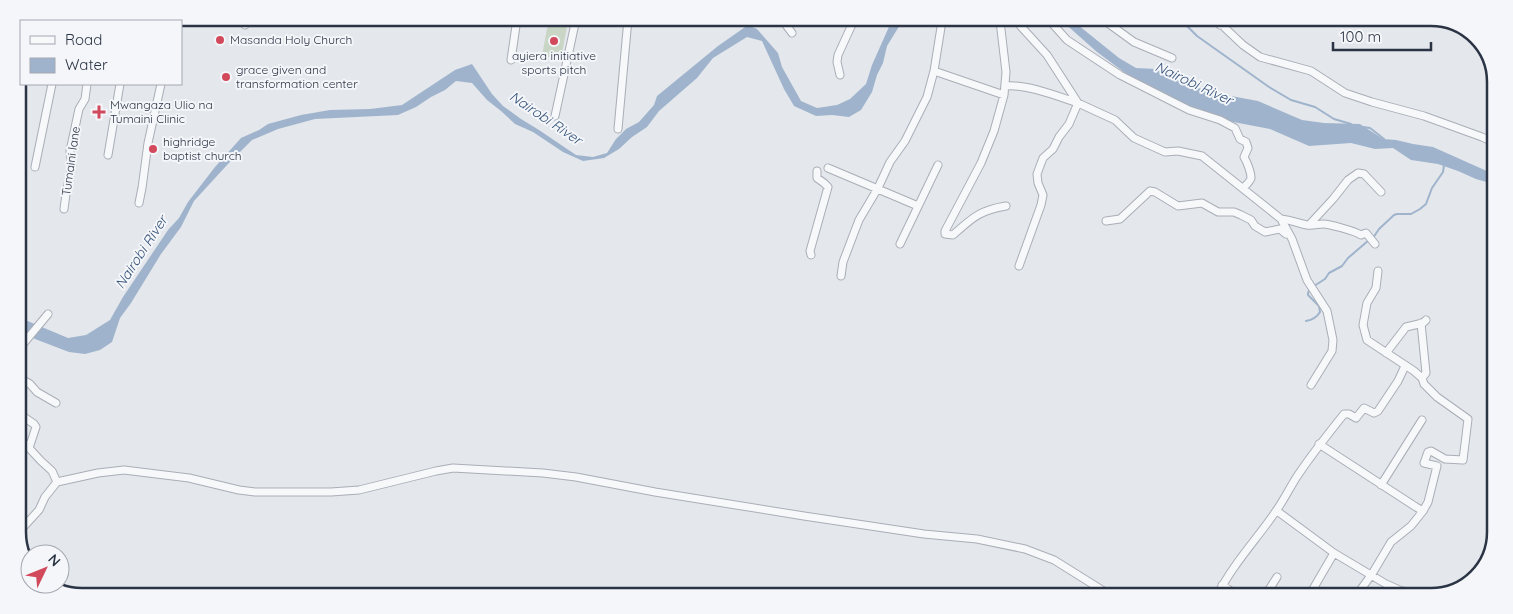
<svg xmlns="http://www.w3.org/2000/svg" width="1513" height="614" font-family="Quicksand,sans-serif">
  <style>
    .green { fill: #c9d6c5 }
    .water { fill: #9fb4cc }
    .lines { fill: none; stroke-linecap: round; stroke-linejoin: round }
    .stream { stroke: #9fb4cc; stroke-width: 2 }
    .minor-casing { stroke: #a9aeb7; stroke-width: 9 }
    .minor { stroke: #f7f8fa; stroke-width: 7 }
    .poi-dot { fill: #d1495b; stroke: #f4f6f9; stroke-width: 2 }
    .labels { text-anchor: middle; stroke-width: 4; stroke-linejoin: round; paint-order: stroke }
    .poi-label { font-size: 12px; fill: #2b3445; stroke: #f4f6f9; text-anchor: start }
    .street-label { font-size: 12px; fill: #2b3445; stroke: #f4f6f9 }
    .water-label { font-size: 14px; font-style: italic; fill: #34527a; stroke: #f4f6f9 }
    .rim { fill: none; stroke: #2b3445; stroke-width: 2.5 }
  </style>
  <rect width="100%" height="100%" fill="#e4e7ec"/>
  <path class="green" d="M548,23L567,26L561,59L542,56Z"/>
  <path class="water" d="M892,20H903L887,46L883,63L877,75L872,92L861,110L849,117L832,115L816,116L794,106L784,89L762,41L747,37L713,58L697,78L659,111L647,127L632,137L619,149L604,158L583,161L563,152L533,132L515,124L501,111L487,100L472,83L456,81L445,90L431,97L416,107L398,115L315,119L278,129L252,140L227,165L194,201L181,227L161,254L131,303L120,318L112,342L100,350L85,354L69,352L35,339L25,329L18,324V317L68,338L86,335L110,320L123,297L168,230L179,218L188,202L215,167L241,138L259,130L268,124L301,115L330,110L370,109L402,105L455,70L472,64L492,94L503,106L521,119L539,130L576,155L593,157L607,153L616,139L626,129L639,122L654,105L657,96L718,46L748,25L757,29L778,53L782,67L801,101L817,108L837,105L850,99L866,84L872,65Z
    M1062,21H1073L1119,58L1136,68L1156,69L1185,84L1215,93L1258,101L1302,120L1324,123L1360,124L1383,139L1396,140L1413,144L1433,147L1489,172L1494,176V187L1490,183L1476,179L1458,171L1438,164L1411,160L1393,148L1375,149L1351,143L1309,146L1270,129L1228,121L1177,101L1128,75L1097,52Z"/>
  <g class="lines">
    <path class="stream" d="M1182,21L1197,36L1269,87L1291,100L1315,107L1334,119L1351,124
      M1363,127L1370,128L1384,139
      M1373,238L1379,229L1394,215L1397,214H1411L1420,209L1426,204L1432,188L1443,172L1444,165
      M1314,286L1325,279L1329,273L1342,266L1348,258L1369,240
      M1306,321C1312,320 1317,317 1320,312L1319,306L1308,295V293L1310,289"/>
    <g class="minor-casing">
      <path id="minor" d="M244,18L245,25
        M787,20L786,25L792,33
        M97,21L98,18
        M134,21V18
        M173,21L174,18
        M1000,21L1006,72L1004,95L994,131L981,163L945,231V234L953,235C972,218 980,210 1006,206
        M1016,21L1047,55L1078,103L1115,120L1134,138L1165,152L1178,151L1202,156L1281,219L1292,239L1307,280L1327,311L1333,340L1332,351L1311,385
        M1050,21L1067,40L1120,75L1189,110L1220,120L1235,128L1240,139L1246,142L1248,148L1244,157C1247,162 1251,172 1251,178C1250,182 1246,185 1243,188
        M1105,21L1134,42L1172,58
        M1216,21L1220,25
        M1225,28L1243,45L1260,57L1311,71L1345,93L1372,102L1424,116L1482,137L1495,143
        M511,60L517,19
        M934,71L1004,95
        M840,75L837,62L838,55L854,20
        M1006,86C1027,84 1057,96 1078,103L1069,124L1059,137L1053,149L1043,158L1037,174L1038,183L1043,195L1041,205L1019,266
        M555,116L576,19
        M618,129L628,19
        M108,155L120,84
        M35,167L52,84
        M828,168L918,206
        M139,203L142,188L148,143L161,84
        M64,209L66,194L72,165L70,151L79,109L85,99L87,84
        M1281,219C1292,220 1297,223 1307,225C1312,226 1318,224 1323,224C1329,224 1355,231 1361,235L1366,233L1375,244
        M1106,221L1120,219L1150,191L1155,192L1178,206L1202,203L1218,212H1234L1241,215L1251,220L1255,226L1265,232L1280,229L1286,234
        M1309,225L1333,199L1348,180L1358,173L1364,174L1381,192
        M900,244L938,165
        M811,255L810,251L828,187L824,183L817,178V171
        M841,276L843,262L859,220L878,188L890,162L905,141L927,97L934,71L942,21
        M1421,323L1426,373L1422,378
        M18,350L48,314
        M1386,353L1406,327L1423,323L1426,320
        M18,377L30,384L37,392L56,403
        M18,413L34,424L36,427L29,448
        M18,436L41,461L52,471L57,482L45,497L39,510L18,533
        M1319,444L1416,507L1423,511
        M57,482L98,473L124,470L189,478L239,490L255,492H331L359,490L436,471L453,468L543,473L576,477L655,492L804,516L924,534L977,539L1025,549L1054,560L1110,595
        M1381,485L1422,420
        M1277,511L1334,553L1386,584L1402,591L1436,595
        M1222,585L1238,596
        M1217,596C1232,565 1257,539 1276,511C1284,500 1290,487 1298,475C1312,454 1328,434 1344,414H1349L1356,418L1364,408L1374,413L1378,411L1398,381L1405,366
        M1265,596L1277,577
        M1312,596L1313,589L1334,553
        M1356,596L1372,574L1391,542L1411,526L1423,511L1428,502L1437,466L1424,463L1428,452L1431,451L1445,459L1463,460L1468,419L1437,397L1424,384L1422,378L1414,371L1367,340L1363,325L1367,303L1376,288L1378,271"/>
    </g>
    <use href="#minor" class="minor"/>
  </g>
  <g class="poi-dot">
    <circle cx="220" cy="40" r="5"/>
    <circle cx="554" cy="41" r="5"/>
    <circle cx="226" cy="77" r="5"/>
    <path d="M96.5 104.5h5v5h5v5h-5v5h-5v-5h-5v-5h5z"/>
    <circle cx="153" cy="149" r="5"/>
  </g>
  <g class="labels">
    <g class="poi-label">
      <text x="230" y="44">Masanda Holy Church</text>
      <text x="554" y="60" text-anchor="middle">ayiera initiative<tspan x="554" dy="14">sports pitch</tspan></text>
      <text x="236" y="74">grace given and<tspan x="236" dy="14">transformation center</tspan></text>
      <text x="110" y="109">Mwangaza Ulio na<tspan x="110" dy="14">Tumaini Clinic</tspan></text>
      <text x="163" y="146">highridge<tspan x="163" dy="14">baptist church</tspan></text>
    </g>
    <g class="street-label">
      <text transform="translate(71 161) rotate(-82)" y="4">Tumaini lane</text>
    </g>
    <g class="water-label">
      <text transform="translate(1194 83) rotate(25)" y="5">Nairobi River</text>
      <text transform="translate(546 118) rotate(34)" y="5">Nairobi River</text>
      <text transform="translate(141 252) rotate(-57)" y="5">Nairobi River</text>
    </g>
  </g>
  <path d="M0 0H1513V614H0ZM82 26H1431A56 56 0 0 1 1487 82V532A56 56 0 0 1 1431 588H82A56 56 0 0 1 26 532V82A56 56 0 0 1 82 26Z" fill="#f4f6f9" fill-rule="evenodd"/>
  <path class="rim" d="M82 26H1431A56 56 0 0 1 1487 82V532A56 56 0 0 1 1431 588H82A56 56 0 0 1 26 532V82A56 56 0 0 1 82 26Z"/>
  <rect x="20" y="20" width="162" height="65" fill="#f4f6f9" stroke="#a4a8b1"/>
  <rect x="30" y="36" width="25" height="8" fill="#f7f8fa" stroke="#a4a8b1"/>
  <text x="65" y="45" font-size="15" fill="#2b3445">Road</text>
  <rect x="30" y="58" width="25" height="15" fill="#9fb4cc" stroke="#a4a8b1"/>
  <text x="65" y="70" font-size="15" fill="#2b3445">Water</text>
  <g transform="translate(45 569) rotate(47)"><circle r="24" fill="#f4f6f9" stroke="#a4a8b1"/>
  <path d="M0-4L9 19L0 12L-9 19Z" fill="#d1495b"/>
  <text y="-8" font-size="14" font-weight="bold" text-anchor="middle" fill="#2b3445">N</text>
  </g>
  <path d="M1333 42v8h98v-8" fill="none" stroke="#2b3445" stroke-width="2.5"/>
  <text x="1340" y="42" font-size="15" fill="#2b3445" stroke="#f4f6f9" stroke-width="4" paint-order="stroke">100 m</text>
</svg>
